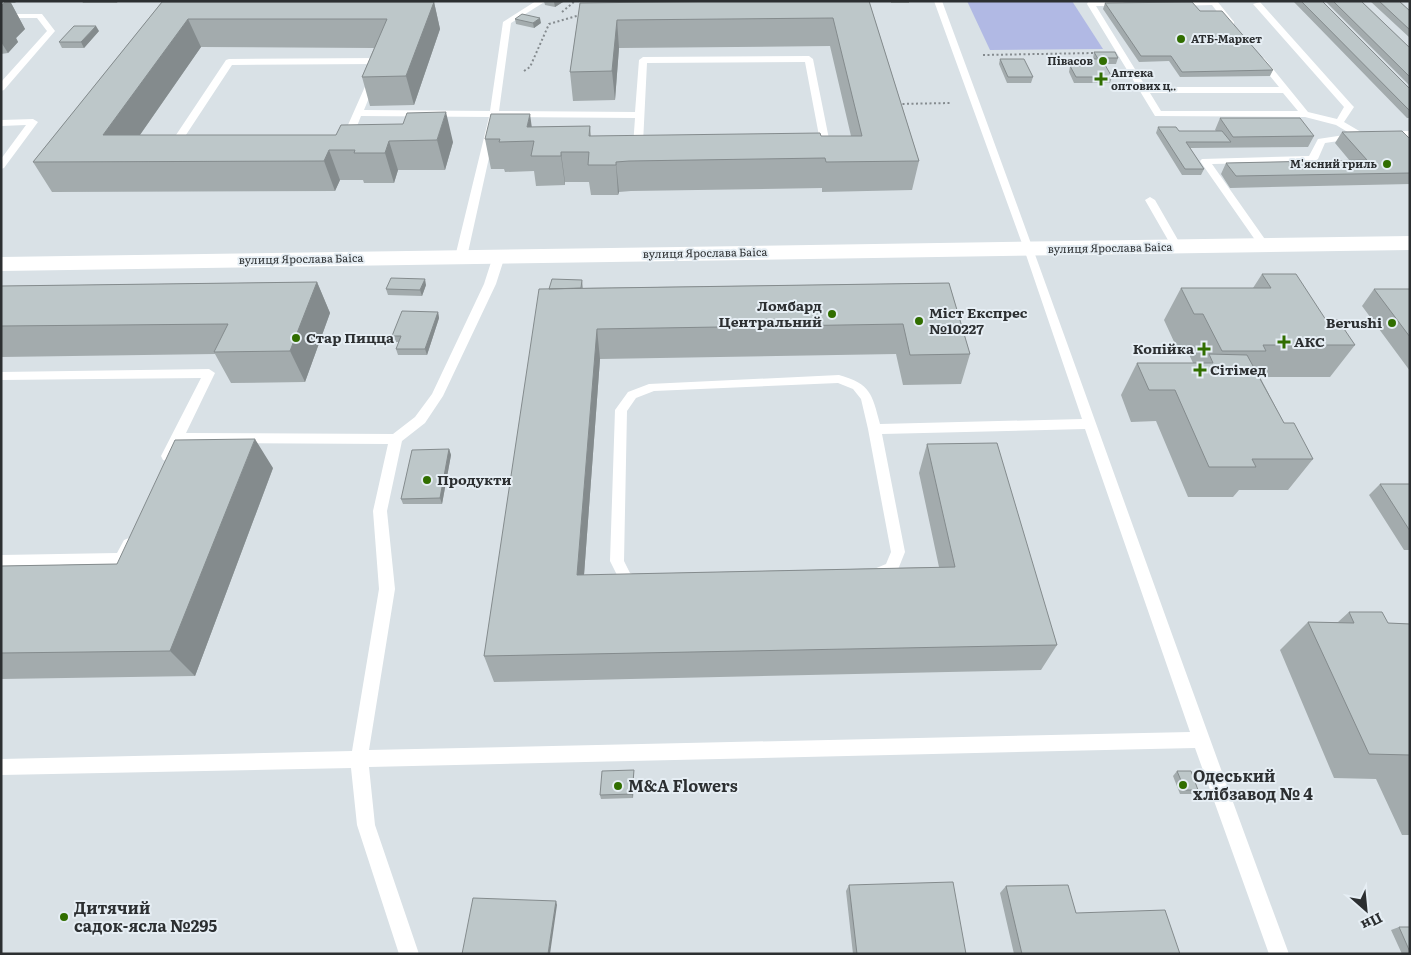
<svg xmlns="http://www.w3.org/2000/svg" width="1411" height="955" font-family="Literata,serif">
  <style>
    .green { fill: #b1b9e4 }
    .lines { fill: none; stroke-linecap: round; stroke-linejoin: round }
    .path { stroke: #858b8f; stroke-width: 2; stroke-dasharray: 2 2.5; stroke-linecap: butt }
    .service { fill: #fff; fill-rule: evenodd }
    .minor { fill: #fff; fill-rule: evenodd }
    .wall { fill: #a3abad }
    .shaded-wall { fill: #848b8d }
    .building { fill: #bdc7c9; stroke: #848b8d }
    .poi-dot { fill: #316e00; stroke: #e6eef4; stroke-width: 2 }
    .labels { text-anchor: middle; stroke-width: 4; stroke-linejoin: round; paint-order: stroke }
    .far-poi-label { font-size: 11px; font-weight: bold; fill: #2c2f31; stroke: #e6eef4; text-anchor: start }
    .far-street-label { font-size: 11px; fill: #2c2f31; stroke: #e6eef4 }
    .poi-label { font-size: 14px; font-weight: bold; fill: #2c2f31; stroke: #e6eef4; text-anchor: start }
    .near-poi-label { font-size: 16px; font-weight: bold; fill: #2c2f31; stroke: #e6eef4; text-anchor: start }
  </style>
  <rect width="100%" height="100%" fill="#d9e1e6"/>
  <path class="green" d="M967,1H1072L1103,49L990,50Z"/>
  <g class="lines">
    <path class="path" d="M562,12L575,1
      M983,55L1095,53
      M524,71L530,67L549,24L580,15
      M898,104L951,103"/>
    <path class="service" d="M536,1H546L511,23L499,111L635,112L639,60L643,57L809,56L813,59L830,144L825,147L638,149L633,146L635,118L498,117L467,257L461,260L455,257L489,117L361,116L349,146L344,149L173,150L168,147L226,60L229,59L380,58L384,61L364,110L490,111L503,22ZM805,62L820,141L643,143L647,63ZM375,64L340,143L180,144L232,65Z
      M934,1H942C1060,318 1171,637 1289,954H1269L1195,748L369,767L375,825L419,954H399L357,825L351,768L1,775V759L352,751L379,589L373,511L388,444L181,443L173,460L168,461L163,460L161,456L201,378L1,380V372L209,369L215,373L186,433L393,434L415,417L432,394L484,284L493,256L499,253L505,256L496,284L443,396L425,423L402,441L387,511L395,589L369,750L1190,732L1085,429L882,434L905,552L897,572L875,581L641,589L620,581L610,561L615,410L628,392L649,384L839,375C871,384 872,394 880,424L1082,419L1024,249ZM838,383L853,389L861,399L868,429L891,552L886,564L874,569L641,577L630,573L624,561L627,411L636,398L654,391Z
      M1217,1L1234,22V26H1228L1212,5L1174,6L1170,4L1174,2Z
      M1088,2H1123L1127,4L1123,6H1096L1146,87H1279L1257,60L1261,57L1264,58L1308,112L1337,119L1344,107L1253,4L1260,2L1352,105L1354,107L1344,122L1361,132L1410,131V137L1359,138L1325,143L1318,159L1313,162L1212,164L1269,245L1268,247H1260L1200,161L1202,159L1309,156L1318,139L1351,134L1336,125L1305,117L1155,116L1087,4ZM1150,93H1283L1298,111H1161Z
      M1,14H42L55,31L4,90L1,91V82L47,31L37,18H1Z
      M33,119L38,122L4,168L1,169V159L26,125L1,126V120Z
      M1150,197L1155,200L1182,247L1181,249L1177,250L1172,247L1145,200Z
      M129,538L134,540L136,544L127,563L122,565L1,567V555L117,553L124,540Z"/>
    <path class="minor" d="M1410,236V250L1,271V257Z"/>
  </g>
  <path class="wall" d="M1,1H17L15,3H11L25,29L16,38L18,42L8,53L1,54Z
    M82,1H118L117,3H83Z
    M544,1H563V2L555,7L545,5Z
    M869,1L919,161L912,190L822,192V188L631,191L619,192L618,195H591L589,182H565V185L536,186L534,171L505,172L504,169H491L485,139L532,127L590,126L591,136H851L830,46L619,48L615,100L573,101L570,72L580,3Z
    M891,1H909V3H891Z
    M1293,1H1322L1410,89V118H1407Z
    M1325,1H1361L1410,48V86Z
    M1370,1H1399L1410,11V38Z
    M162,2H434L440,29L414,105L370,106L362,77L374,48L201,47L140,135H336L341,125L453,142L445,170H398L394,183H364L363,180H340L335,191L52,192L33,162Z
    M1105,3L1200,11L1273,70L1270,76L1180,77L1169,61L1139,62L1103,9Z
    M515,19L541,23L534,28L516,24Z
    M99,31L84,48H62L59,42Z
    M1094,52L1118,58L1116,64H1104L1112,77L1110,83H1074L1069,72L1070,66H1080L1079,64L1081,59H1093Z
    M1000,59L1033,77L1031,83H1007L999,64Z
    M1220,118L1314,136L1308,147L1190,148L1204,169L1201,175H1182L1156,133L1158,127L1179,131H1216L1215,130Z
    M1342,132L1410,139V184L1230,188L1221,174L1226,163L1350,161L1335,143Z
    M1262,274L1326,320L1355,345L1330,377H1260L1284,423L1313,459L1288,490H1239L1233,497H1188L1156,421L1131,422L1121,395L1137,363H1193L1185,346H1176L1164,320L1181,288H1253Z
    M582,280L583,288L949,283L970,354L961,384L903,385L896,354L600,359L584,575L939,567L919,473L927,444L1057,645L1041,670L494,682L484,656L549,289Z
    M317,282L330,313L305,382L231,383L215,354L1,357V286Z
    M426,285L422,296L388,295L386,289Z
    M1374,289H1410V371L1362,306Z
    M438,312L439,318L427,355H398L396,349L399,342H394L392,336Z
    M449,449L451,455L442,504H403L401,499Z
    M273,468L195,676L1,679V566L117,564Z
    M1380,484H1410V550H1404L1369,495Z
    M1349,612L1388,623L1410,624V835H1402L1376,779L1334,778L1280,650L1308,622H1338Z
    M634,770V775L633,798L601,799L600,795Z
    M1177,771L1198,790L1194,794H1180L1173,776Z
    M849,885L966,954H853L846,891Z
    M1006,886L1076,913L1180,954H1014L1000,893Z
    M1399,927H1410V954H1402L1391,930Z"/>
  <path class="shaded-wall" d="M6,1H10L25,29L16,38L18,42L8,53L1,42V6Z
    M555,1H563V2L555,7L554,2Z
    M434,2L440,29L414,105L406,76Z
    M540,18L541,23L534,28L533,23Z
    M188,19L201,47L121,162L103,135Z
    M617,20L619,48L615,100L612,71Z
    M96,26L99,31L84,48L81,42Z
    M446,112L453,142L445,170L437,140Z
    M530,114L534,143L527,127Z
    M389,141L398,170L394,183L385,153Z
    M329,150L340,180L335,191L324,161Z
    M561,152L565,182V185L561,156Z
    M616,162L619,192L618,195L616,165Z
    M425,279L426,285L422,296L420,290Z
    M317,282L330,313L305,382L290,351Z
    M438,312L439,318L427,355L425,349Z
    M597,329L600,359L582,602L577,575Z
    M255,439L273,468L195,676L170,651Z
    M449,449L451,455L442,504L440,498Z
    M634,770V775L633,798L632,794Z
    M556,901L557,905L550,954H548Z"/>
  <path class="building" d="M1,1H6L1,6Z
    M738,1H869L919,161L826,162L825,158L629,161L616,162V165H588L589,152H561V156H531L534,141L499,142L500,139H485L491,114H530L527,127L590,126L589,136L820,133L821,136H862L833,18L617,20L612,71L570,72L580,3Z
    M1301,1H1322L1410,89V111Z
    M1333,1H1361L1410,48V77Z
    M1379,1H1399L1410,11V30Z
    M162,2H434L406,76L362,77L387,19H188L103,135H336L341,125L403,124L407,113L446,112L437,140L389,141L385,153H354L355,150H329L324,161L33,162Z
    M1192,2L1200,11H1222L1273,70L1182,72L1171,56H1141L1105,3Z
    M522,14L540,18L533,23L515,19Z
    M74,26H96L81,42H59Z
    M1094,52H1115L1118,58H1101L1112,77H1076L1070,66H1085L1081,59H1098Z
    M1000,59H1024L1033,77H1008Z
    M1220,118H1300L1314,136L1233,137Z
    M1158,127H1176L1179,131H1222L1231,142H1186L1204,169H1185Z
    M1402,131L1410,139V173L1236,176L1226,163L1367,160L1342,132Z
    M1262,274H1296L1326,320H1338L1355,345H1263L1266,351H1222L1203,314H1194L1181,288H1271Z
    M391,278L425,279L420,290L386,289Z
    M552,279L582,280L581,288L549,289Z
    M317,282L290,351L214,352L228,324L1,326V286Z
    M949,283L970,354L910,355L903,324L597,329L577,575L955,567L927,444L997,443L1057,645L484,656L539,289Z
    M1374,289H1410V337Z
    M402,311L438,312L425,349H396L401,336H392Z
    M1209,354L1247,355L1284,423H1294L1313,459H1252L1256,467H1209L1175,390H1149L1137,363H1213Z
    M255,439L170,651L1,653V566L117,564L175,440Z
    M449,449L440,498L401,499L412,450Z
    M1380,484H1410V531Z
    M1349,612H1382L1388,623L1410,624V755L1369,754L1308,622L1354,623Z
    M634,770L632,794L600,795L602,771Z
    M1177,771H1191L1198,790H1185Z
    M953,882L966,954H857L849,885Z
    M1068,885L1076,913L1165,910L1180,954H1022L1006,886Z
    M473,898L556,901L548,954H462Z
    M1399,927H1410V952Z"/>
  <g class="poi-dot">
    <circle cx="1181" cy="39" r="5"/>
    <circle cx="1103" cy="61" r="5"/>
    <path d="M1098.5 71.5h5v5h5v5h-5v5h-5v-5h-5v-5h5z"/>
    <circle cx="1387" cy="164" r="5"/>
    <circle cx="832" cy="314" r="5"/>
    <circle cx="919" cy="321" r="5"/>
    <circle cx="1392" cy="323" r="5"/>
    <circle cx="296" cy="338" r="5"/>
    <path d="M1281.5 334.5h5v5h5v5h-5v5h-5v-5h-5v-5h5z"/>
    <path d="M1201.5 341.5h5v5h5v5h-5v5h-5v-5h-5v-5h5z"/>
    <path d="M1197.5 362.5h5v5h5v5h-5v5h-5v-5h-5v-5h5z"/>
    <circle cx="427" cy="480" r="5"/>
    <circle cx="1183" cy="785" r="5"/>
    <circle cx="618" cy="786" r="5"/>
    <circle cx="64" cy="917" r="5"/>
  </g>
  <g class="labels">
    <g class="far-poi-label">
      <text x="1191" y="43">АТБ-Маркет</text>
      <text x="1093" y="65" text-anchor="end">Півасов</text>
      <text x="1111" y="77">Аптека<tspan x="1111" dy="13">оптових ц‥</tspan></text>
      <text x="1377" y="168" text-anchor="end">М'ясний гриль</text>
    </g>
    <g class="far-street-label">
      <text transform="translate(1110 248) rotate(-1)" y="4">вулиця Ярослава Баіса</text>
      <text transform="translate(705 253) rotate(-1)" y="4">вулиця Ярослава Баіса</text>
      <text transform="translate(301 259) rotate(-1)" y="4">вулиця Ярослава Баіса</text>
    </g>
    <g class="poi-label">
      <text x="822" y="311" text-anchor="end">Ломбард<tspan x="822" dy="16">Центральний</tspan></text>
      <text x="929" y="318">Міст Експрес<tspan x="929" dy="16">№10227</tspan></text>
      <text x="1382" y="328" text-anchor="end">Berushi</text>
      <text x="306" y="343">Стар Пицца</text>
      <text x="1294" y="347">АКС</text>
      <text x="1194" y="354" text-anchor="end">Копійка</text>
      <text x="1210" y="375">Сітімед</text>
      <text x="437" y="485">Продукти</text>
    </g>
    <g class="near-poi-label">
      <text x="1193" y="782">Одеський<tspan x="1193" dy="18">хлібзавод № 4</tspan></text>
      <text x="628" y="792">M&amp;A Flowers</text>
      <text x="74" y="914">Дитячий<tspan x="74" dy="18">садок-ясла №295</tspan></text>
    </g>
  </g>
  <rect width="1411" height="955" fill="none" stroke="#2c2f31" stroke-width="5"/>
  <g transform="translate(1366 910) rotate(153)" stroke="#e6eef4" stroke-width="4" paint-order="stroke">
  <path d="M0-4L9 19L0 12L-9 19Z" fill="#2c2f31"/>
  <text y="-8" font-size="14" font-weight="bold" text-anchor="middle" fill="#2c2f31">Пн</text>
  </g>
</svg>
